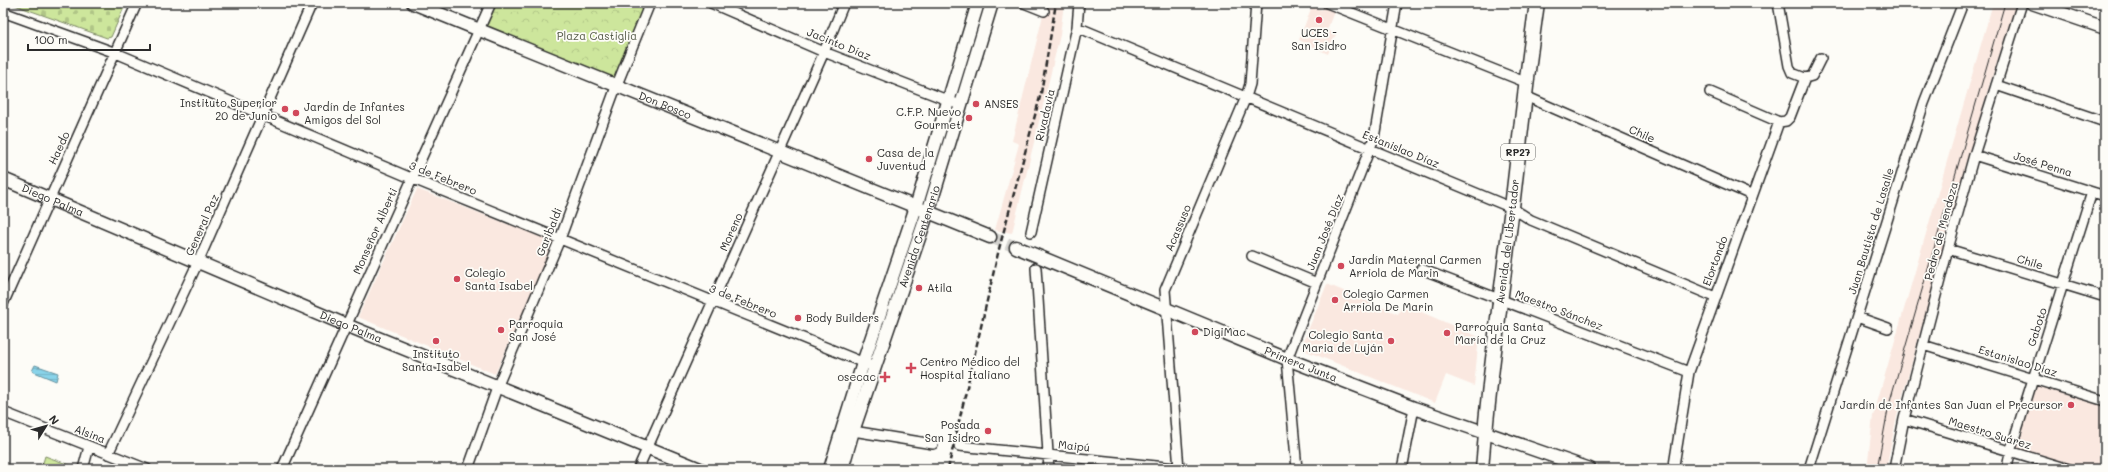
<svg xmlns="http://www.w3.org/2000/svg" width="2108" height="472" font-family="Mali,sans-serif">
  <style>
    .built { fill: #fae8e0 }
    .cemetery { fill: url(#cemetery-stones); stroke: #7c8864 }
    .park { fill: url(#park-crowns); stroke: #7c8864 }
    .pitch { fill: #cde69c; stroke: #7c8864 }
    .water { fill: url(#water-rules); stroke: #63909d }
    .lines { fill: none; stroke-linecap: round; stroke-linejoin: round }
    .secondary-tunnel { stroke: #d3d2ce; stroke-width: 12; stroke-dasharray: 12 6; stroke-linecap: butt }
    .street-casing { stroke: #2b2b2b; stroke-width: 12 }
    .secondary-casing { stroke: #2b2b2b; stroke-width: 15 }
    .primary-casing { stroke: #2b2b2b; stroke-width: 17 }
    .street { stroke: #fdfcf7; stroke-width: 9 }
    .secondary { stroke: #fdfcf7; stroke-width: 12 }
    .primary { stroke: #fdfcf7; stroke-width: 14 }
    .tram { stroke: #2b2b2b; stroke-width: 1 }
    .rail { stroke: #2b2b2b; stroke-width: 2.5; stroke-dasharray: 6 3; stroke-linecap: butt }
    .poi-dot { fill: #d1495b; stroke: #fdfcf7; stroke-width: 1.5 }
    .labels { text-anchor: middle; stroke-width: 3.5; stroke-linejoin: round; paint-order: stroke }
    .shield { fill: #fdfcf7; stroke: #6a6a68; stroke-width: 1 }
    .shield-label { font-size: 10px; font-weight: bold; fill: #2b2b2b }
    .poi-label { font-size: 11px; fill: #2b2b2b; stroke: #fdfcf7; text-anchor: start }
    .park-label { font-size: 11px; fill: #545a47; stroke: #fdfcf7 }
    .street-label { font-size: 11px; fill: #2b2b2b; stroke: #fdfcf7 }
  </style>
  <defs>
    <pattern id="cemetery-stones" width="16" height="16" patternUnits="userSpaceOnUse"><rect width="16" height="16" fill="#cde69c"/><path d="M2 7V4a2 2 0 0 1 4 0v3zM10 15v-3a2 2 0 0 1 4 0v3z" fill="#b0c587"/></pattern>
    <pattern id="park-crowns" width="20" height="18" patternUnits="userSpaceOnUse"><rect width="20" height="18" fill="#cde69c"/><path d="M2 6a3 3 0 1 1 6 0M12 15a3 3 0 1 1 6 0" fill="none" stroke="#b0c587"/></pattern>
    <pattern id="water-rules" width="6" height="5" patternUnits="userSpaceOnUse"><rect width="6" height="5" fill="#89d3e9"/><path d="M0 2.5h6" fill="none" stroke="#76b5c8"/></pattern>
  </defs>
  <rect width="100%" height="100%" fill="#fdfcf7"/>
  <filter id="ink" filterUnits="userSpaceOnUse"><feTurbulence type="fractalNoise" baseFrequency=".025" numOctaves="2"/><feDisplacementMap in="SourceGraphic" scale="8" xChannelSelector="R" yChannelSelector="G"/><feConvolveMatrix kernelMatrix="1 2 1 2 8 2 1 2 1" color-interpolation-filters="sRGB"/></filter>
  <g filter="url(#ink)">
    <path class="built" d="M1046,3H1064L1060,35L1012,233L995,230L1019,144L1012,141Z
      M1993,3H2017L1990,83L1897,416L1886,469H1867L1873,416Z
      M1324,5L1335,9L1327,30L1336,34L1328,54L1299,40L1312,6L1322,10Z
      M417,189L555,242L495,374L358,317Z
      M1327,284L1398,314L1403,304L1479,337L1474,386L1446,375L1435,403L1306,351L1302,348V345Z
      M2036,383L2105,404V469H2078L2014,450Z"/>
    <path class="cemetery" d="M9,3H126L111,37L107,38Z"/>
    <path class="park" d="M496,3H647L616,79L486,26Z"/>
    <path class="pitch" d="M45,456L75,467V469H41Z"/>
    <path class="water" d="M35,365L58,373L56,381L32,371Z"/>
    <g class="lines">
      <path class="secondary-tunnel" d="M990,237L1016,247"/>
      <g class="street-casing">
        <path id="street" d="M711,3L824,52L960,105
          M1024,3L1044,11
          M1327,3L1525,82
          M1778,3L1789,66L1792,73L1805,78L1812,76L1821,58
          M3,12L116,53L411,178L874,367
          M1077,27L1512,208L1531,220L1715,297
          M1996,85L2105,122
          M1710,92L1779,122
          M1523,95L1751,195
          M1974,155L2105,196
          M1031,232L1077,27L1079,3
          M1948,249L2105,297
          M1252,256L1317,283
          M1036,268L1049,469
          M1421,269L1689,372
          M3,304L137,3
          M1857,317L1888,328
          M1923,345L2105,401
          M3,412L147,469
          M1904,419L2069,469
          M853,431L933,444
          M959,446L1186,469
          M108,454L198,262L312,3
          M1674,465L1689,372L1779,122L1786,121L1790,117L1805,78
          M83,469L89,447
          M282,469L491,3
          M468,469L498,385L560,239L616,87L650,3
          M638,469L824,52L844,3
          M1179,469L1165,290L1246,97L1250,84L1256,3
          M1297,469L1287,359L1374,138L1397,3
          M1402,469L1414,408
          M1809,469L1924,103L1963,3
          M1894,469L1904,419L1948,249L1974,155L2022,3
          M2007,469L2010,452L2092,192"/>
      </g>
      <g class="secondary-casing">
        <g id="secondary">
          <path id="s1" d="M413,3L990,237"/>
          <path d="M2032,3L2105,28"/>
          <path id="s2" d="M3,179L346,325L700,469"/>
          <path id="s3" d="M1016,247L1287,359L1414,408L1590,469"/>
          <path d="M830,469L863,363L916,207L978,3"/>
          <path id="s4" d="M842,469L853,431L931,203L992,3"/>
          <path d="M1482,469L1485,433"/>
        </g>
      </g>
      <g class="primary-casing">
        <g id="primary">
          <path id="s5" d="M1485,433C1492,357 1503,283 1512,207C1520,139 1527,71 1537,3"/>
        </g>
      </g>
      <use href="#street" class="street"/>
      <use href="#secondary" class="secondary"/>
      <use href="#primary" class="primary"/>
      <path class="tram" d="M1877,469L1889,404L2005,3"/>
      <path class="rail" d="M948,469L999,249L1041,93L1056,3"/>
    </g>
  </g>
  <g class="poi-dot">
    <circle cx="1319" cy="20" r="4"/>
    <circle cx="976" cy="104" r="4"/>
    <circle cx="285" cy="109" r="4"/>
    <circle cx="296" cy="113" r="4"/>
    <circle cx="969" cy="118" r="4"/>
    <circle cx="869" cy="159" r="4"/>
    <circle cx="1341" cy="266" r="4"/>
    <circle cx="457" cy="279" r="4"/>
    <circle cx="919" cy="288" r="4"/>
    <circle cx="1335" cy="300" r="4"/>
    <circle cx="798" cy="318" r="4"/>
    <circle cx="501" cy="330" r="4"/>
    <circle cx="1195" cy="332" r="4"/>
    <circle cx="1447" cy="333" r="4"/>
    <circle cx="436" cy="341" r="4"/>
    <circle cx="1391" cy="341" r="4"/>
    <path d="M909 362h4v4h4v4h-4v4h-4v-4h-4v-4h4z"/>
    <path d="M883 371h4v4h4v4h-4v4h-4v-4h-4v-4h4z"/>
    <circle cx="2071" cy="405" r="4"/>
    <circle cx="988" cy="431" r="4"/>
  </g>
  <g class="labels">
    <rect class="shield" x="1501" y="144" width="34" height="16" rx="3"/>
    <g class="shield-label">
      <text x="1518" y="156">RP27</text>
    </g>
    <g class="poi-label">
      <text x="1319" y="37" text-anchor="middle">UCES -<tspan x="1319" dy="13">San Isidro</tspan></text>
      <text x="277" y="107" text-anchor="end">Instituto Superior<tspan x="277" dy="13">20 de Junio</tspan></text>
      <text x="984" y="108">ANSES</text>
      <text x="304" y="111">Jardín de Infantes<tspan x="304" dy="13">Amigos del Sol</tspan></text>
      <text x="961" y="116" text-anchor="end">C.F.P. Nuevo<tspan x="961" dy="13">Gourmet</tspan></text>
      <text x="877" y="157">Casa de la<tspan x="877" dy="13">Juventud</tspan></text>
      <text x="1349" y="264">Jardín Maternal Carmen<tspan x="1349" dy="13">Arriola de Marin</tspan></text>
      <text x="465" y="277">Colegio<tspan x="465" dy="13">Santa Isabel</tspan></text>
      <text x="927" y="292">Atila</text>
      <text x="1343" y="298">Colegio Carmen<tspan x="1343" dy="13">Arriola De Marin</tspan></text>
      <text x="806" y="322">Body Builders</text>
      <text x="509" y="328">Parroquia<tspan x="509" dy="13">San José</tspan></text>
      <text x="1455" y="331">Parroquia Santa<tspan x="1455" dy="13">María de la Cruz</tspan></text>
      <text x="1203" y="336">DigiMac</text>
      <text x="1383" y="339" text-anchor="end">Colegio Santa<tspan x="1383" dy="13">Maria de Luján</tspan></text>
      <text x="436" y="358" text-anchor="middle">Instituto<tspan x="436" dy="13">Santa Isabel</tspan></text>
      <text x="920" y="366">Centro Médico del<tspan x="920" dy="13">Hospital Italiano</tspan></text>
      <text x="876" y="381" text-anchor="end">osecac</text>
      <text x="2063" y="409" text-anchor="end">Jardín de Infantes San Juan el Precursor</text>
      <text x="980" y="429" text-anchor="end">Posada<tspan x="980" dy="13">San Isidro</tspan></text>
    </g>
    <g class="park-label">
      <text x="597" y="40">Plaza Castiglia</text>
    </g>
    <g class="street-label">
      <text transform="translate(839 44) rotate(22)" y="4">Jacinto Díaz</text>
      <text dy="4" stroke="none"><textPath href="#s1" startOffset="272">Don Bosco</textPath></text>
      <text transform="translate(1045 115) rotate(-77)" y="4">Rivadavia</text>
      <text transform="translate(1642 134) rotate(24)" y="4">Chile</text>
      <text transform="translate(59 148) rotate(-65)" y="4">Haedo</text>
      <text transform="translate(1401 149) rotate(22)" y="4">Estanislao Díaz</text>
      <text transform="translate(2043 164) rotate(17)" y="4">José Penna</text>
      <text transform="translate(443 178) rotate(22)" y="4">3 de Febrero</text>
      <text dy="4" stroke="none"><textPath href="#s2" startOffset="54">Diego Palma</textPath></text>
      <text transform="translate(202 225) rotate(-66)" y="4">General Paz</text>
      <text transform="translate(1178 228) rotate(-67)" y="4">Acassuso</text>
      <text transform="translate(375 231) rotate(-66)" y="4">Monseñor Alberti</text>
      <text transform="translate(1871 231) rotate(-73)" y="4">Juan Bautista de Lasalle</text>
      <text transform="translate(1941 231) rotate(-75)" y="4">Pedro de Mendoza</text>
      <text transform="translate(549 232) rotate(-68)" y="4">Garibaldi</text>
      <text transform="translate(731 232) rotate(-66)" y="4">Moreno</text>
      <text transform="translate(1325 232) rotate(-68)" y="4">Juan José Díaz</text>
      <text dy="4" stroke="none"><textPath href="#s4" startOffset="245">Avenida Centenario</textPath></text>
      <text dy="4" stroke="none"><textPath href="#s5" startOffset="193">Avenida del Libertador</textPath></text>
      <text transform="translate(1715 261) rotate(-70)" y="4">Elortondo</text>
      <text transform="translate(2030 262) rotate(17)" y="4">Chile</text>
      <text transform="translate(743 301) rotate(22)" y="4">3 de Febrero</text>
      <text transform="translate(1559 310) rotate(21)" y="4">Maestro Sánchez</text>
      <text dy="4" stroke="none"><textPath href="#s2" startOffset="378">Diego Palma</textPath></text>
      <text transform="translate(2037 327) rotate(-72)" y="4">Gaboto</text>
      <text transform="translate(2018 361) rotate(17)" y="4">Estanislao Díaz</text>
      <text dy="4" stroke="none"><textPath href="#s3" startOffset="308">Primera Junta</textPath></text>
      <text transform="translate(1990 433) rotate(17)" y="4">Maestro Suárez</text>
      <text transform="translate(90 434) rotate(21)" y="4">Alsina</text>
      <text transform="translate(1074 446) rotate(6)" y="4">Maipú</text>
    </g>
  </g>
  <rect width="2108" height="472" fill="none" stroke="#fdfcf7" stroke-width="16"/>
  <rect x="8" y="8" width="2092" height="456" fill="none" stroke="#2b2b2b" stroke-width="1.5" filter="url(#ink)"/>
  <g transform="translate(46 426) rotate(53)" stroke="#fdfcf7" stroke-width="3" paint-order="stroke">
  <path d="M0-3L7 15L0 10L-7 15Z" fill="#2b2b2b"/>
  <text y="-6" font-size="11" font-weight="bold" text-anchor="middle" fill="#2b2b2b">N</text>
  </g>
  <path d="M28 44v6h122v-6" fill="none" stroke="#2b2b2b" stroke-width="2"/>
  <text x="34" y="44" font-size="12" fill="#2b2b2b" stroke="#fdfcf7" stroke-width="3" paint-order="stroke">100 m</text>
</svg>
